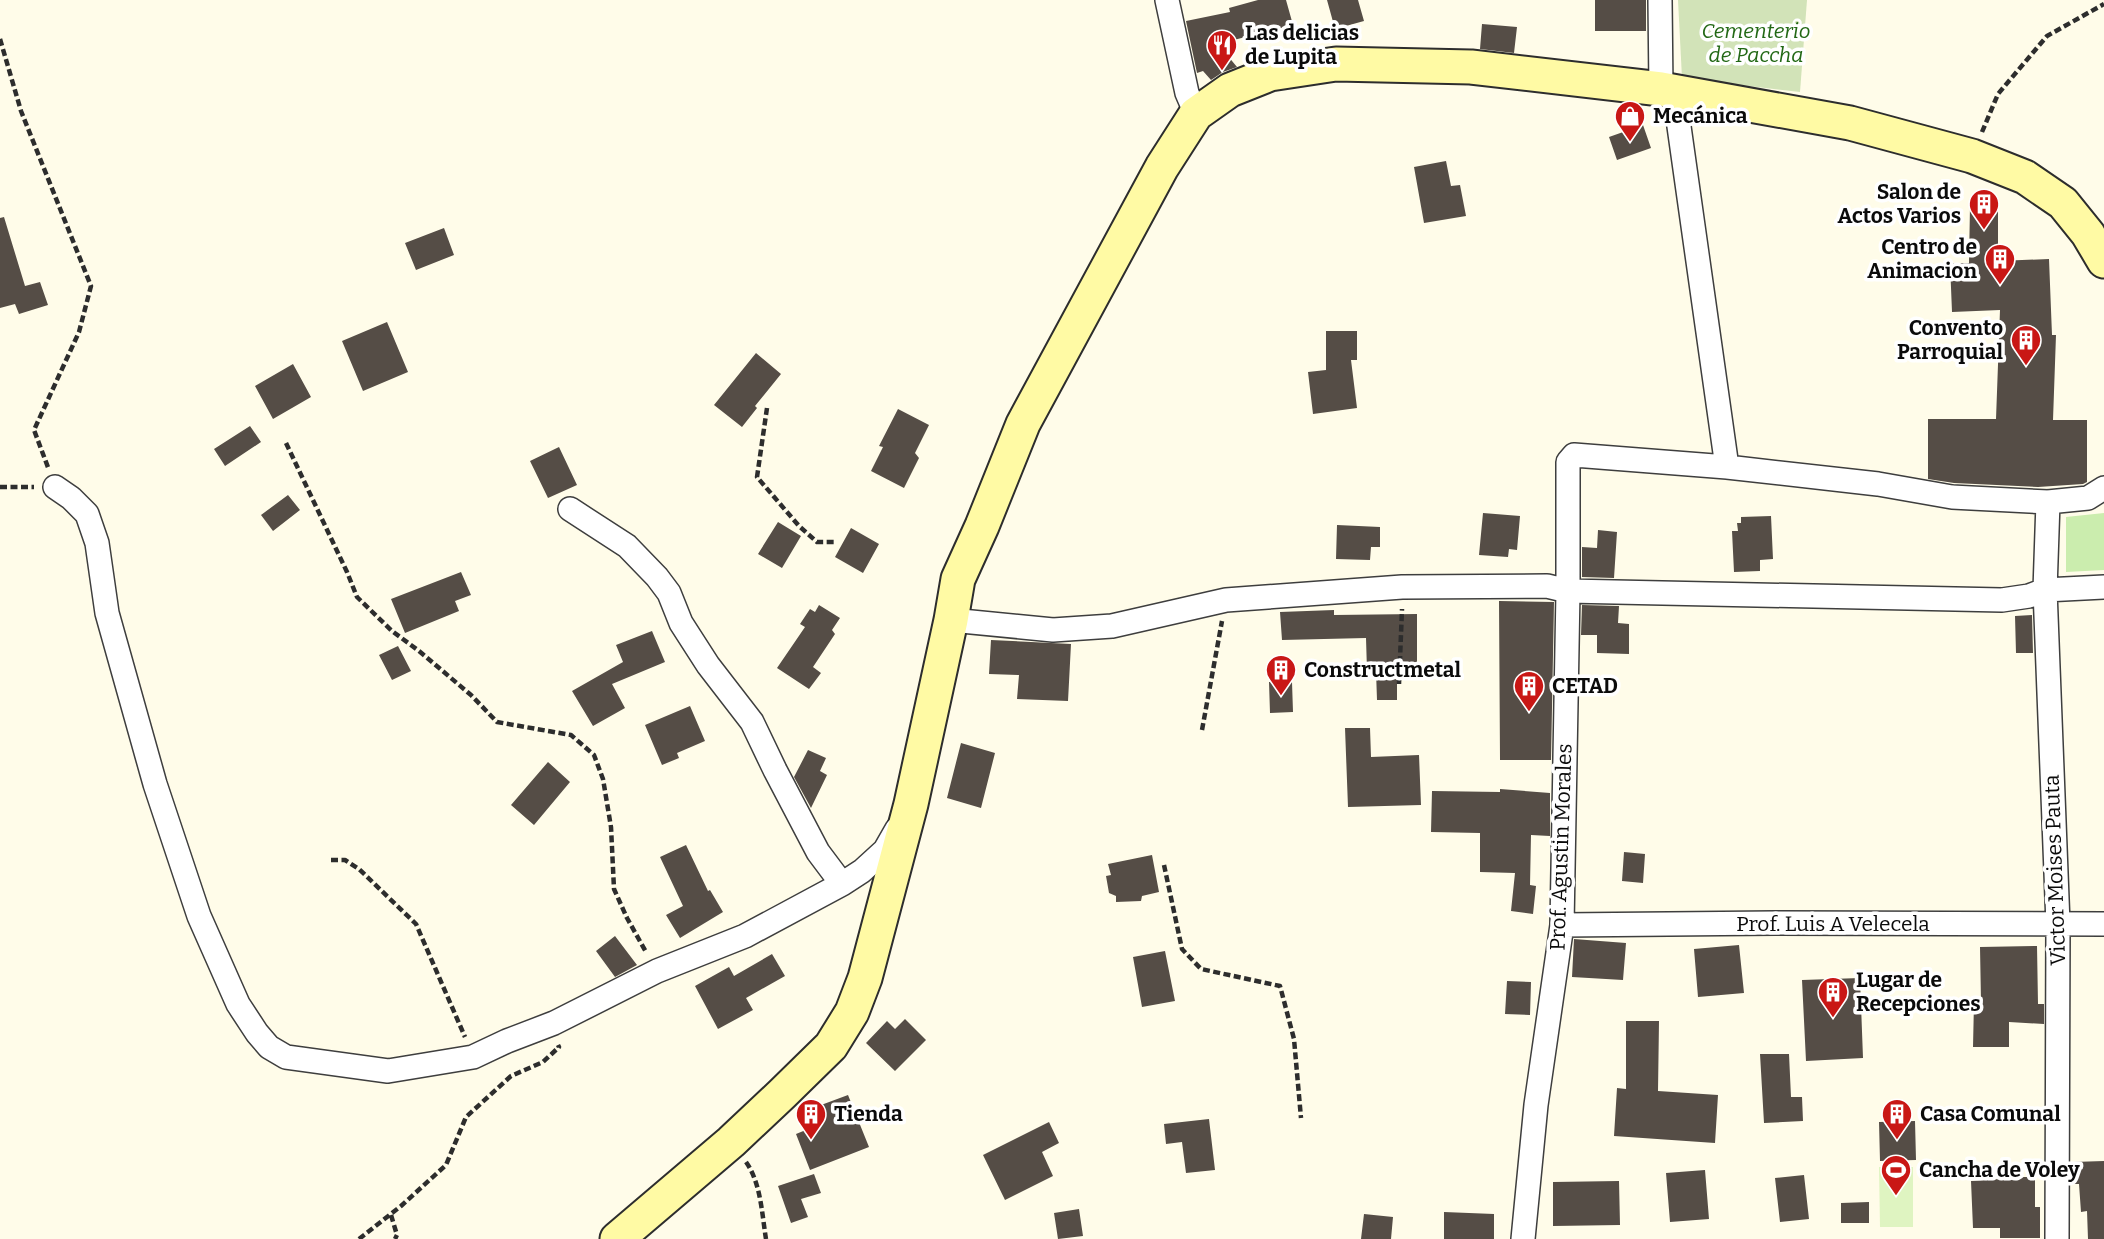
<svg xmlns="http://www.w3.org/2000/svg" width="2104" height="1239" font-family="Bitter,serif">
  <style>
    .green { fill: #cbedae }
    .cemetery { fill: #d2e3b8 }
    .pitch { fill: #dff4c1 }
    .building { fill: #554d46 }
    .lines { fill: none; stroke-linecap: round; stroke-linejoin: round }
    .street-casing { stroke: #3e3e3e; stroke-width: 26 }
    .secondary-casing { stroke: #2d2d2d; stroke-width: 37 }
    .path { stroke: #2d2d2d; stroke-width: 4.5; stroke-dasharray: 7 3.5; stroke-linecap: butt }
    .street { stroke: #fff; stroke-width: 23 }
    .secondary { stroke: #fffaa4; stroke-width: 33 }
    .labels { text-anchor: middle; stroke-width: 7; stroke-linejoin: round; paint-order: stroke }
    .park-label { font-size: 21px; font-style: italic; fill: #226815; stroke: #fff }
    .poi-label { font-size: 21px; font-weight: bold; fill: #0b0b0b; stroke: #fff; text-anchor: start }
    .street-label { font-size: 21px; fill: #0b0b0b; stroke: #fff }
  </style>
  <rect width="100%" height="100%" fill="#fffce9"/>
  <path class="green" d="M2104,513V570L2066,572V517Z"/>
  <path class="cemetery" d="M1678,0H1807L1800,92L1682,78Z"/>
  <path class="pitch" d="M1879,1167H1913V1227H1880Z"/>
  <path class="building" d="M1258,0H1286L1293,25L1218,44L1237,67L1223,72L1211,80L1203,71L1197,73L1186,21L1230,12L1229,8Z
    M1327,0H1358L1364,21L1335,29Z
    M1595,0H1646V31H1595Z
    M1482,24L1517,27L1514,53L1480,49Z
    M1643,125L1651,148L1617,160L1609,137Z
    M1446,161L1451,186L1460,185L1466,216L1424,223L1414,167Z
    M1970,206H1998V261L2049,259L2052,335H2056L2053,420H2087V482L2083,484L2038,487L1954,483L1928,479V419H1996L2000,310L1952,312L1950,263H1969Z
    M4,217L25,286L40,282L48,305L19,314L15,304L0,308V218Z
    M444,228L454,255L416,270L405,243Z
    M387,322L408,372L363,391L342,341Z
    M1326,331H1357V360H1351L1357,408L1313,414L1308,372L1326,370Z
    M756,353L781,374L755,406L757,408L742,427L714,405Z
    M293,364L311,397L273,419L255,386Z
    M898,409L929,425L915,453L919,458L904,488L871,471L883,447L879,446Z
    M250,426L261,442L225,466L214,449Z
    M559,447L577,485L548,498L530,461Z
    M288,495L300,510L273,531L261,515Z
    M1483,513L1520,516L1517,550L1509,549L1508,557L1479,555Z
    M1771,516L1773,559L1760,560V571L1734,572L1732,531H1738L1737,523H1741V517Z
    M778,522L801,536L782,568L758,554Z
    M1337,525L1380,527V547H1371L1370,560L1336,559Z
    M851,528L879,544L863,573L835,557Z
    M1598,530L1617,532L1614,578L1582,577V547L1597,548Z
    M461,572L471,595L455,601L459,611L405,633L391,599Z
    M1499,601L1554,602L1551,760H1500Z
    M819,605L840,618L832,630L835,634L813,667L821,673L809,689L777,668L805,627L800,624L810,609L815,612Z
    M1582,605L1619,606L1618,623L1629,624V654L1597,653V635H1581Z
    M1334,610V615L1417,614V667H1397V700H1377L1376,671H1367L1366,638L1282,640L1280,612Z
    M2032,615L2033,653H2016L2015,616Z
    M652,631L665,662L612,684L625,708L593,726L572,691L623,662L616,645Z
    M991,640L1071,644L1068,701L1017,699L1019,675L989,674Z
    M398,646L411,671L392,680L379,655Z
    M1269,682H1292L1293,712L1270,713Z
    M690,706L705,741L677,753L679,758L662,765L645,725Z
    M1345,728H1370L1371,757L1419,755L1421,805L1348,807Z
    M961,743L995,753L981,808L947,798Z
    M808,750L826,758L820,771L827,775L811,808L794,777Z
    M548,762L570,782L534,825L511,805Z
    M1500,789L1550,793V836L1531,835L1530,885L1536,886L1533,914L1511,911L1515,873L1480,872V833L1431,832L1432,791L1500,792Z
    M686,845L708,891L710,890L723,912L680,938L666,915L683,906L660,857Z
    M1624,852L1645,854L1643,883L1622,881Z
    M1152,855L1159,892L1142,896L1141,901L1116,902V896L1109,893L1106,876L1111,875L1108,864Z
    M615,936L637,965L615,977L596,951Z
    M1574,939L1626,943L1623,980L1572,977Z
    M1739,945L1744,993L1698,997L1694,949Z
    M2037,946L2038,1004H2044V1024L2009,1022V1047H1973L1974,1002H1981L1980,947Z
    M1165,951L1175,1001L1142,1007L1133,957Z
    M772,954L785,976L746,998L753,1010L718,1029L695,986L729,967L734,976Z
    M1860,978L1863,1058L1806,1061L1802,980Z
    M1507,981L1531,982L1530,1015L1505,1014Z
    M905,1019L926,1040L895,1071L866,1043L887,1021L895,1029Z
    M1626,1021H1659L1658,1091L1718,1095L1715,1143L1614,1136L1617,1088L1626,1089Z
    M1760,1054H1789L1791,1097H1802L1803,1121L1764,1123Z
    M848,1095L869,1147L810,1170L796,1134L818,1125L813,1108Z
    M1209,1119L1215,1170L1186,1173L1182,1142L1166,1144L1164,1124Z
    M1915,1121L1916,1160L1880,1161L1879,1122Z
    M1049,1122L1059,1143L1042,1152L1053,1176L1005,1200L983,1155Z
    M2104,1161V1239H2088L2087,1211L2081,1212L2079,1184H2074L2073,1162Z
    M1705,1170L1709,1219L1670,1222L1666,1173Z
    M814,1174L821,1193L801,1199L808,1217L791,1223L778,1186Z
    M1804,1175L1809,1219L1780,1222L1775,1178Z
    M1998,1177H2035V1207H2040V1238H2000V1228H1973L1971,1181L1999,1179Z
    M1619,1181L1620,1225L1553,1226V1182Z
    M1869,1202V1223H1841V1203Z
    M1079,1209L1083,1236L1058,1239L1054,1213Z
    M1444,1212L1494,1214V1239H1444Z
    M1364,1214L1393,1217L1391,1239H1361Z"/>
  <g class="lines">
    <g class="street-casing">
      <path id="street" d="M1167,0L1187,93L1196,114
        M1660,0L1661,89
        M1674,91L1727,467
        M55,487L71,498L87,514L97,543L107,613L155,784L199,916L238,1004L257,1033L269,1047L286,1057L388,1071L473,1057L507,1041L554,1023L657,971L745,936L842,884L862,871L885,850L897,829
        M2048,502L2045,590L2058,924L2057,1239
        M570,509L627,546L657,577L669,593L681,623L708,665L752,722L775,770L818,852L842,884
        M951,620L1053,630L1112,626L1226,600L1402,587L1547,586L1568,591L2002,600L2029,596L2045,590L2104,587
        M1562,925L1775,923L2104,924
        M1523,1239L1536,1105L1562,925L1568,591V462L1574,455L1727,467L1878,484L1952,497L2048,502L2088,498L2104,488"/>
    </g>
    <g class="secondary-casing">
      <path id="secondary" d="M617,1239L731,1142L782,1094L831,1046L852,1012L865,978L911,804L951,620L958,579L982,526L1023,424L1162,167L1196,114L1230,90L1270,74L1336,64L1471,67L1661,89L1850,123L1972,156L2025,177L2063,203L2088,234L2104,261"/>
    </g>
    <path class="path" d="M0,39L21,111L91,286L79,332L34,430L49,470
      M1982,132L1998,94L2047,36L2104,4
      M767,408L757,477L799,526L817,542H836
      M286,443L347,572L357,597L392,631L419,651L471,695L497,722L571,735L594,755L603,779L611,827L614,889L627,918L646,952
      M0,487H34
      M1399,684L1402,609
      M1202,730L1222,621
      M331,860H345L359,869L416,924L465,1037
      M1164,865L1182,949L1201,969L1280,986L1294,1039L1301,1118
      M746,1162C761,1183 762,1215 766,1239
      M391,1215L397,1235L395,1239
      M359,1239L401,1206L446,1165L466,1117L511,1076L543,1062L559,1047L558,1045"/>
    <use href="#street" class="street"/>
    <use href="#secondary" class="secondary"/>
  </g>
  <defs>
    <g id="restaurant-pin" transform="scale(1.575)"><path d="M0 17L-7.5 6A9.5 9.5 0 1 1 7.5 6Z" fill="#c91715" stroke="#fff"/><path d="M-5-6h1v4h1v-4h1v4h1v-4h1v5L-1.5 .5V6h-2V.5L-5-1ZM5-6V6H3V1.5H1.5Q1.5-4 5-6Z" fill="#fff"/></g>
    <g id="shop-pin" transform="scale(1.575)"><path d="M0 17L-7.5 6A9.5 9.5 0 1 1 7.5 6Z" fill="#c91715" stroke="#fff"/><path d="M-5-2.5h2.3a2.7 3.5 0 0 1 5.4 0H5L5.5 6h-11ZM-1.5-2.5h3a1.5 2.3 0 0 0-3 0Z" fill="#fff"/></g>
    <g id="building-pin" transform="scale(1.575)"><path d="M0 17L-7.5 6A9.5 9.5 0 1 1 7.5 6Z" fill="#c91715" stroke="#fff"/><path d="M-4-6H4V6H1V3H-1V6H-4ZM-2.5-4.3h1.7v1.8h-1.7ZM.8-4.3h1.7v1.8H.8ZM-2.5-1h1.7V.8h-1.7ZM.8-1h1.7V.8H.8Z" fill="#fff"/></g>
    <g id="stadium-pin" transform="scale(1.575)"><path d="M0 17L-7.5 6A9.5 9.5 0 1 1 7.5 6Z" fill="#c91715" stroke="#fff"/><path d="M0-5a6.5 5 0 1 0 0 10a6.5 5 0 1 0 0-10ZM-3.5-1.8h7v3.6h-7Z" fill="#fff"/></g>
  </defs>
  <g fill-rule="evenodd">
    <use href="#restaurant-pin" x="1222" y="45"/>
    <use href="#shop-pin" x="1630" y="116"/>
    <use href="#building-pin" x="1984" y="204"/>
    <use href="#building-pin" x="2000" y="259"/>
    <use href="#building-pin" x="2026" y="340"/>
    <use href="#building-pin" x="1281" y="670"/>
    <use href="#building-pin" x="1529" y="686"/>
    <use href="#building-pin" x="1833" y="992"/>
    <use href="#building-pin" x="811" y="1114"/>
    <use href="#building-pin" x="1897" y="1114"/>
    <use href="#stadium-pin" x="1896" y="1170"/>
  </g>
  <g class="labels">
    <g class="park-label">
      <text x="1756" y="38">Cementerio<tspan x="1756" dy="24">de Paccha</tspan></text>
    </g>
    <g class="poi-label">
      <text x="1245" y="40">Las delicias<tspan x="1245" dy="24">de Lupita</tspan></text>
      <text x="1653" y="123">Mecánica</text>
      <text x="1961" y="199" text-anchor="end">Salon de<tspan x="1961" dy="24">Actos Varios</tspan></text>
      <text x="1977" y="254" text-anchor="end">Centro de<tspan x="1977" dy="24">Animacion</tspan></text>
      <text x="2003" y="335" text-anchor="end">Convento<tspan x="2003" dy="24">Parroquial</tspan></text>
      <text x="1304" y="677">Constructmetal</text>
      <text x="1552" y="693">CETAD</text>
      <text x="1856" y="987">Lugar de<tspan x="1856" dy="24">Recepciones</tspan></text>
      <text x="834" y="1121">Tienda</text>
      <text x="1920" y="1121">Casa Comunal</text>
      <text x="1919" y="1177">Cancha de Voley</text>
    </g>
    <g class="street-label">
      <text transform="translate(1561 847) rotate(-88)" y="7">Prof. Agustin Morales</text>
      <text transform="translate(2055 870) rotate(-92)" y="7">Victor Moises Pauta</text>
      <text x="1833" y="931">Prof. Luis A Velecela</text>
    </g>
  </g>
</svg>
